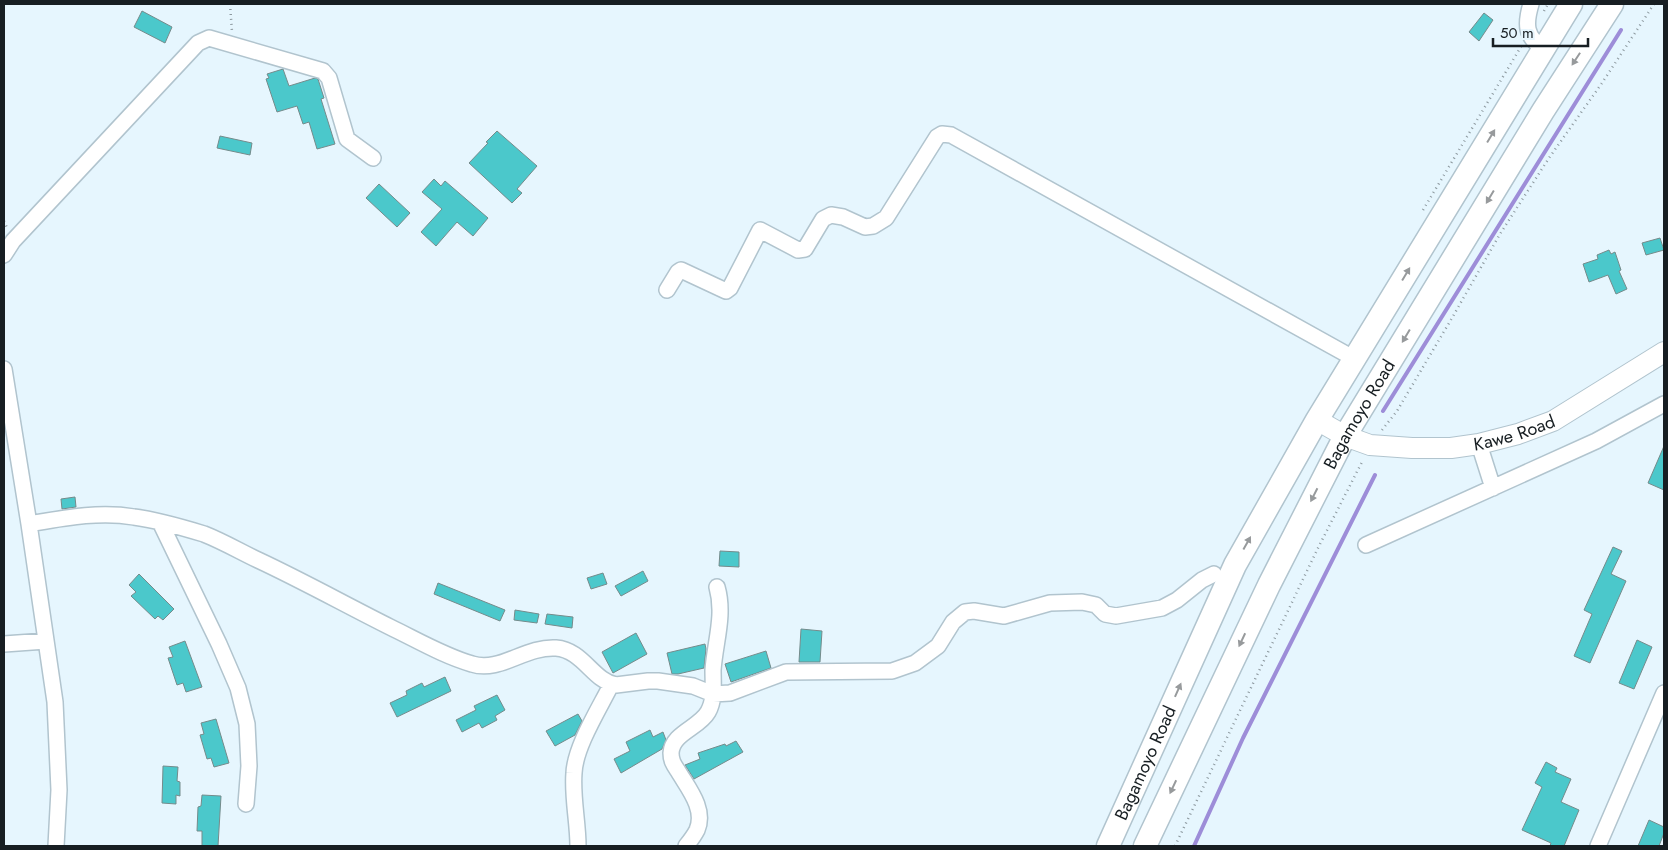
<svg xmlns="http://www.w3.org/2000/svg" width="1668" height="850" font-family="Jost,sans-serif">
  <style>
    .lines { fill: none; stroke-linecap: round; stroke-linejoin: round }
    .stream { stroke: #9d8dd8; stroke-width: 4 }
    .building { fill: #4bc8cb; stroke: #758b8b }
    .minor-casing { stroke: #b1c4ce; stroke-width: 18 }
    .major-casing { stroke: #b1c4ce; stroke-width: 22 }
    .highway-casing { stroke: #b1c4ce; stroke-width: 25 }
    .path { stroke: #8d999f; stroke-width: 2.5; stroke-dasharray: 1 4; stroke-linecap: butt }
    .minor { stroke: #fff; stroke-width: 15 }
    .major { stroke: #fff; stroke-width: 20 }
    .highway { stroke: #fff; stroke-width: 22 }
    .oneway { fill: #979a9c }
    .labels { text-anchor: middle; stroke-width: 4.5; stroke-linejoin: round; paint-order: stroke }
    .street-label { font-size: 18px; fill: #171e22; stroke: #e6f6fe }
  </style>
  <rect width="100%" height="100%" fill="#e6f6fe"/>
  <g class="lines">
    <path class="stream" d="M1383,411L1621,30
      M1194,846L1243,738L1375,475"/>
  </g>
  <path class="building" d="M142,11L172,27L165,43L134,27Z
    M1484,13L1493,20L1479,41L1469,32Z
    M283,69L289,86L315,78L318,79L324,98L321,99L335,144L317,149L309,122L303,124L297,106L277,112L266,79L269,78L267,74Z
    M497,131L537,166L517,189L522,193L512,203L469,163L488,143L486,142Z
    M220,136L252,143L250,155L217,148Z
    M434,179L441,186L445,181L488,218L473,236L457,222L436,246L421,232L442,209L422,192Z
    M379,184L410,213L397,227L366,198Z
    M1660,238L1664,250L1646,255L1642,243Z
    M1609,250L1611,254L1615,252L1621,270L1619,271L1627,289L1616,294L1608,275L1589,282L1583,264L1598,259L1597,255Z
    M1664,446V490L1648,483Z
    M75,497L76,507L62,509L61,499Z
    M1613,547L1622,551L1611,574L1626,581L1590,663L1574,656L1592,614L1584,610Z
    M720,551L739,552V567L719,566Z
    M643,571L648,581L621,596L615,586Z
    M603,573L607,584L591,589L587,578Z
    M139,574L174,609L163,620L158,616L155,619L131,596L136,592L129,585Z
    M438,583L505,610L500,621L434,594Z
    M515,610L539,614L537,623L514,620Z
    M547,614L573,617L572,628L545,624Z
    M801,629L822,631L820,662H799Z
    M636,633L647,654L613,673L602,652Z
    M1637,640L1652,647L1634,689L1619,683Z
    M185,641L202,687L186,692L183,683L177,685L168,658L173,657L169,647Z
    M705,644L706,649L704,668L678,674H672L667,653Z
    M766,651L771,668L731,682L725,664Z
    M445,677L451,691L397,717L390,703L407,695L406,691L422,683L424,687Z
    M497,695L505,710L495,716L497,720L482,728L479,723L462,732L456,720L476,710L474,706Z
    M578,714L582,721L575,735L555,746L546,731Z
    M216,719L229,763L214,767L211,758L207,759L200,735L204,734L201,723Z
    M650,730L653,737L663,732L666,740L662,749L621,773L614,759L630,751L626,742Z
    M736,741L743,752L694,779L685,765L700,759L698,753L725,744L726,746Z
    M1546,762L1557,768L1555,772L1571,779L1561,802L1579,810L1564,846H1550L1551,843L1522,830L1542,787L1535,783Z
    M163,766L178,767L177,781L180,782V796L176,795V804L162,803Z
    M202,795L221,796L218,846H202V831H197L198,807L201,806Z
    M1649,820L1664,827V833L1659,846H1638Z"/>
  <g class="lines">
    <g class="minor-casing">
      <path id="minor" d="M1531,4C1525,24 1525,37 1544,49
        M4,255L13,241L198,43L209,38L323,71L329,78L347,139L373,158
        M667,290L678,272L681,270L726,291L730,288L760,230L798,250L805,249L823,219L831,215L843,217L865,227L873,226L886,218L937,137L942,134L951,135L1355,359
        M4,369L29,524L55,702L59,790L56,846
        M1479,444L1493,488
        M160,522L219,644L238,688L247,724L249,766L246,804
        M29,524C64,518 99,511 134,517C157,520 181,527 204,534C222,541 241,552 258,560C303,581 346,605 390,627C417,640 444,656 472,664C500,673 525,646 556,648C583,650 593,681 616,685L648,681H658L693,686L713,694L730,693L786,672L892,671L915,663L938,646L953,622L965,612L974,611L1004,616L1050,603L1082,602L1096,605L1105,614L1116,616L1162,608L1177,600L1202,580L1214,574
        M1366,545L1596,441L1664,404
        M4,644L46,641
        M578,846C578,822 572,797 574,773C575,747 599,709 611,685
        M686,846C690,841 694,836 697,830C706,809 688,788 678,771C674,765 671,761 671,753C672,733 699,728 708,712C715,700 713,684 713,670C715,642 725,615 717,587
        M1598,846L1664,693"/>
    </g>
    <g class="major-casing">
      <g id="major">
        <path id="s1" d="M1317,420L1345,436L1370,445L1412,448H1451L1479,444L1518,434L1553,421L1664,352"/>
      </g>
    </g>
    <g class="highway-casing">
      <g id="highway">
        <path id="s2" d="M1108,846L1235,565L1317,420L1571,4"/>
        <path id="s3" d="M1145,846L1269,585L1345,436L1543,111L1612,4"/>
      </g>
    </g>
    <path class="path" d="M230,4L232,32
      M1544,11L1548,4
      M1423,210L1522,45
      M4,221L7,228
      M1382,430L1397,411L1452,318L1500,234L1549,158L1602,83L1654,4
      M1175,846L1319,546L1363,460"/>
    <use href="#minor" class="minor"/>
    <use href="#major" class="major"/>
    <use href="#highway" class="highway"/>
  </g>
  <defs><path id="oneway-solid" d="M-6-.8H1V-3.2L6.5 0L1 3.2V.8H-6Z" transform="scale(1.25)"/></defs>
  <g class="oneway">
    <use href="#oneway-solid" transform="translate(1576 59) rotate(123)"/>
    <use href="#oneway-solid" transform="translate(1491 136) rotate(-59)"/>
    <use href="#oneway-solid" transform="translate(1490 197) rotate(121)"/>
    <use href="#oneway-solid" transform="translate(1406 274) rotate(-59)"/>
    <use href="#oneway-solid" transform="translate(1406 336) rotate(121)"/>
    <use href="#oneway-solid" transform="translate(1314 495) rotate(117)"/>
    <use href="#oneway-solid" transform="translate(1247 543) rotate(-61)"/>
    <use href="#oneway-solid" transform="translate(1242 640) rotate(115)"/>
    <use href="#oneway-solid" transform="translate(1178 690) rotate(-66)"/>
    <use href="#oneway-solid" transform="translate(1173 787) rotate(115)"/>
  </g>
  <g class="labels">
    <g class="street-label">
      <text dy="6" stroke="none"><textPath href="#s3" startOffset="482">Bagamoyo Road</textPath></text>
      <text dy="6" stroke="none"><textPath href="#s1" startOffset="205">Kawe Road</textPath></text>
      <text dy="6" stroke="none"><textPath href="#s2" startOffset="91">Bagamoyo Road</textPath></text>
    </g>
  </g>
  <rect width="1668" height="850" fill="none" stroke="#171e22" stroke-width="10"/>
  <path d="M1493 38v8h95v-8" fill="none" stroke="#171e22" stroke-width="2.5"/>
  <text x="1500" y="38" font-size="15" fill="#171e22" stroke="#e6f6fe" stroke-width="4" paint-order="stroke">50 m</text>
</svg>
